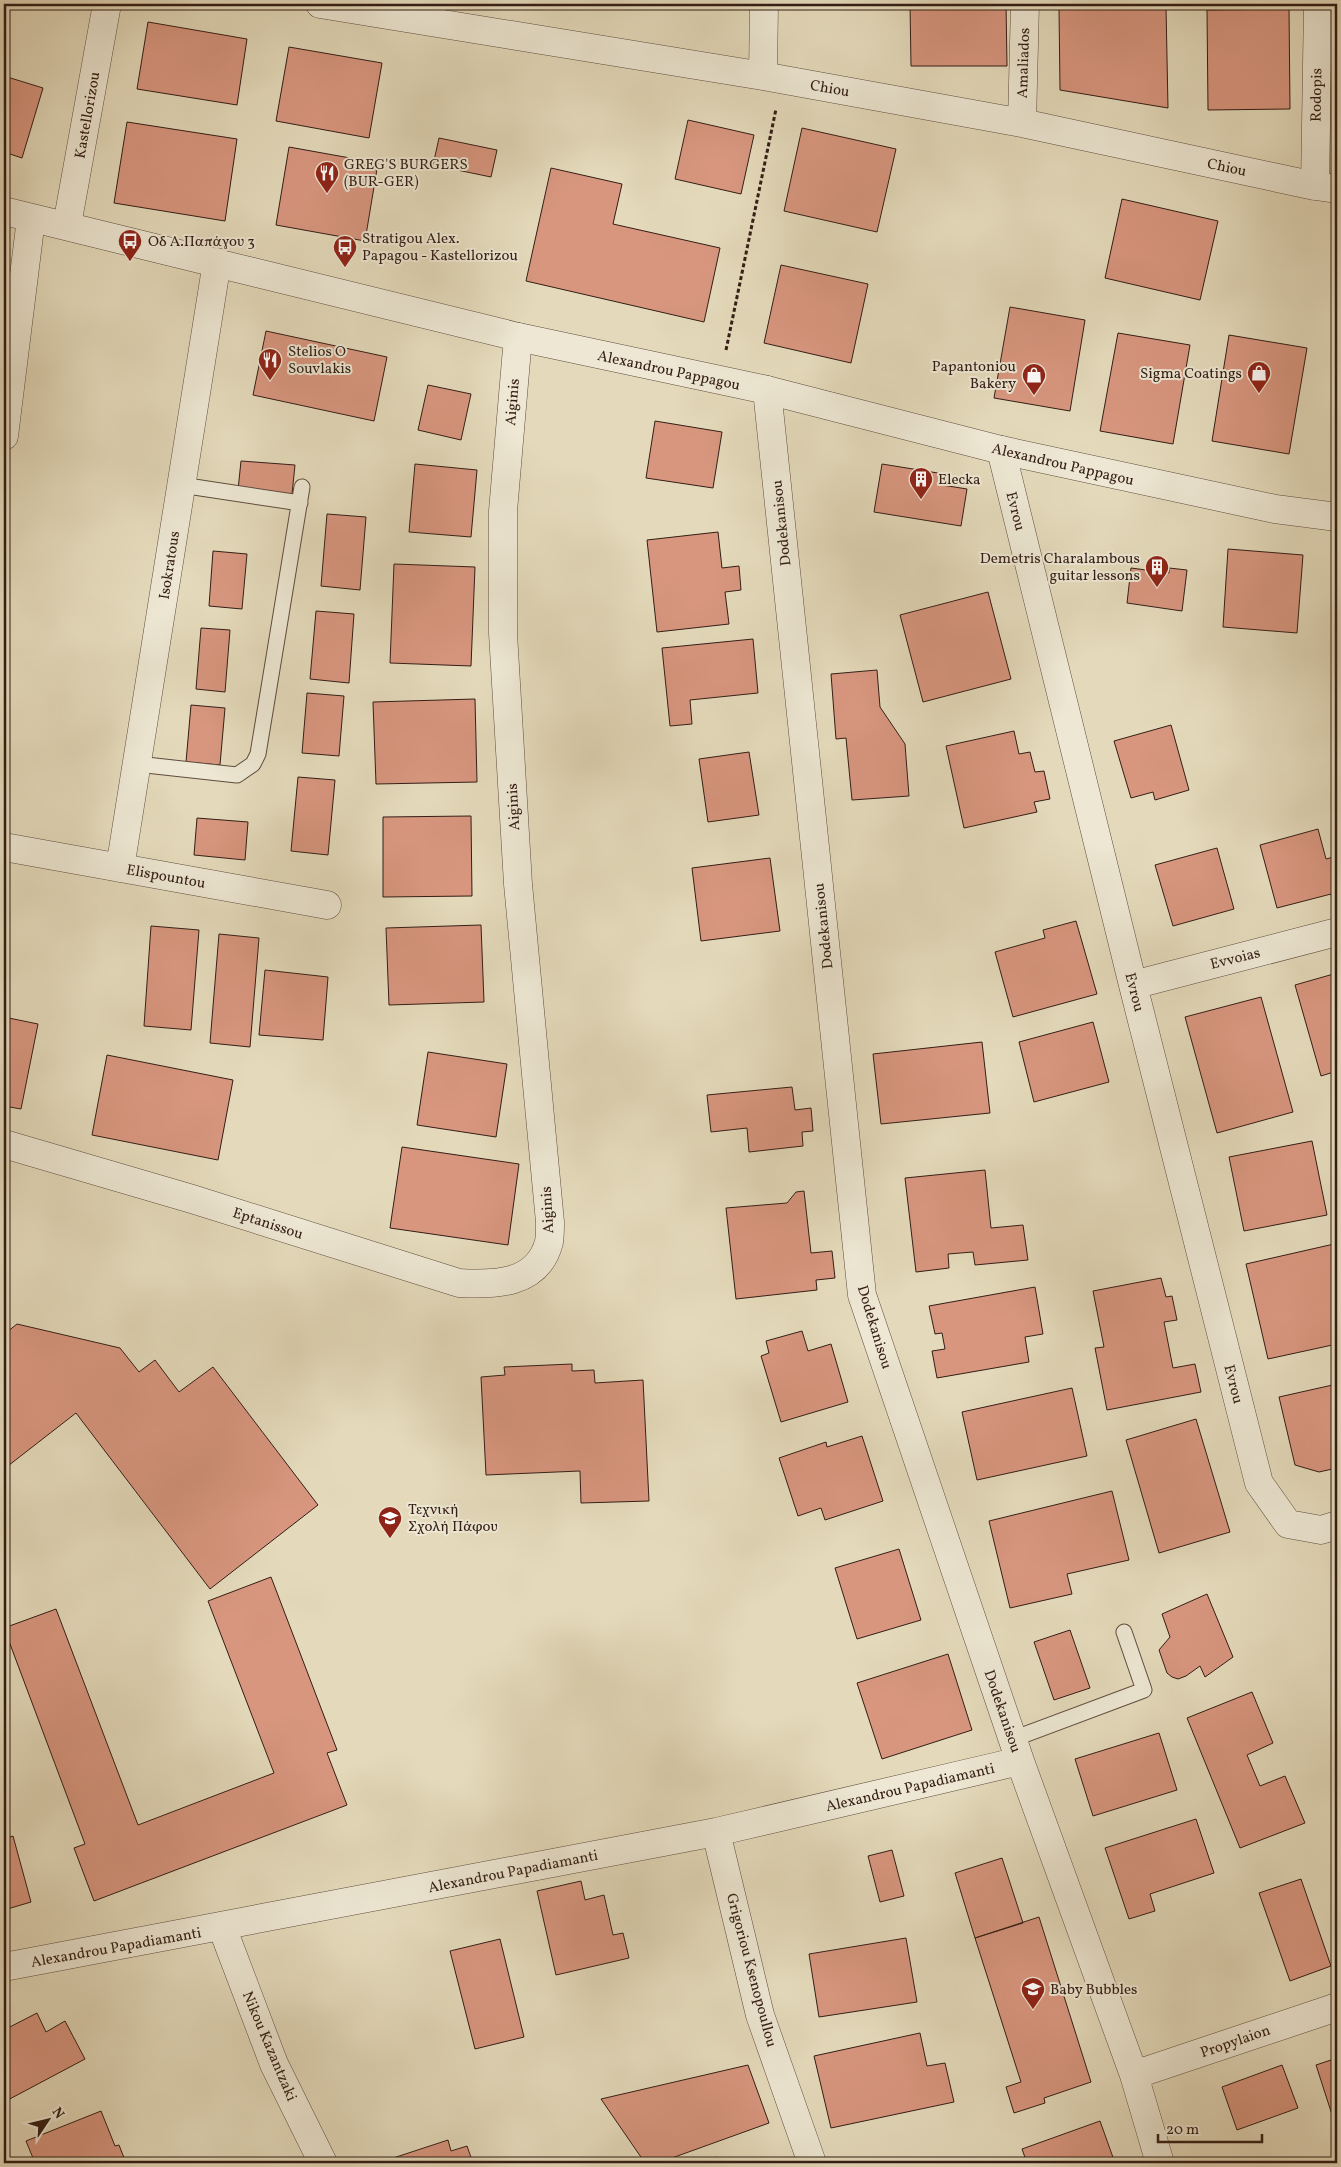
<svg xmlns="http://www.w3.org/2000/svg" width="1341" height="2167" font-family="Vollkorn,serif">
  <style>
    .building { fill: #d8967f; stroke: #331d15 }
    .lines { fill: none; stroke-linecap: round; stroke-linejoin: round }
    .service-casing { stroke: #5f4c3e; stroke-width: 17 }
    .minor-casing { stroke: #5f4c3e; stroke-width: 29 }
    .tertiary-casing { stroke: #5f4c3e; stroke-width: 29 }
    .path { stroke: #331d15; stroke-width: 3; stroke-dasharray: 4 2.5; stroke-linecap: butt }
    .service { stroke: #ede7d3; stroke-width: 15 }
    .minor { stroke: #ede7d3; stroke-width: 28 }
    .tertiary { stroke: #ede7d3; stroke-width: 28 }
    .labels { text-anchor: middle; stroke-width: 4; stroke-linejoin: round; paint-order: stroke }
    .street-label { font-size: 15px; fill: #331d15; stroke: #ede7d3 }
    .poi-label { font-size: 15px; fill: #331d15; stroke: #ede7d3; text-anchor: start }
  </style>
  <rect width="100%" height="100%" fill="#e4dabb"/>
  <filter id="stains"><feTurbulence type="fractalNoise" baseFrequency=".004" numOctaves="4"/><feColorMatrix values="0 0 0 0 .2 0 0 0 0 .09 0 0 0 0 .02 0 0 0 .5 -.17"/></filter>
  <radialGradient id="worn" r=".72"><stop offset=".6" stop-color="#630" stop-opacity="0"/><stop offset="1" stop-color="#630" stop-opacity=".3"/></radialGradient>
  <path class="building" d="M910,4H1006L1007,66H911Z
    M1166,7L1168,108L1060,90L1059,8Z
    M1289,9L1290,109L1208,110L1207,10Z
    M148,22L247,39L237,105L137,89Z
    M289,47L382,63L369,138L276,121Z
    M4,76L43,88L22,158L4,152Z
    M688,120L754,135L741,194L675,179Z
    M127,122L237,139L225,221L114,203Z
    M802,128L896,149L877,232L784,211Z
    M439,138L497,150L491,177L433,165Z
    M289,147L378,163L365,241L276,225Z
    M551,168L622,184L613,224L720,248L704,322L526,281Z
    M1122,199L1218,221L1200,300L1105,278Z
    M781,265L868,284L851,363L764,343Z
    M1010,307L1085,320L1070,411L994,398Z
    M266,331L387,357L374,421L253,395Z
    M1118,333L1190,345L1173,444L1100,431Z
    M1229,335L1307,348L1289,454L1212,441Z
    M428,385L471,394L461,440L418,430Z
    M655,421L722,432L713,488L646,478Z
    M241,461L295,465L292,494L238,490Z
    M415,464L477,470L471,537L409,532Z
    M882,464L944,474L942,485L967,489L961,526L874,512Z
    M327,514L366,517L360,590L321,586Z
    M718,532L722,568L739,566L741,590L725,592L729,624L657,632L647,540Z
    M1228,549L1303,555L1297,633L1223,627Z
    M213,551L247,554L242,609L209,606Z
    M394,564L475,567L471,666L390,663Z
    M1131,568L1169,573V568L1187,570L1182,611L1127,603Z
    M988,592L1011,679L923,702L900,615Z
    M316,611L354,614L349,683L310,679Z
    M201,628L230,630L225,692L196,689Z
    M753,639L758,693L690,700L692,724L670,726L662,648Z
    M877,670L880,707L905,744L909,796L852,800L846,738L836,739L831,674Z
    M307,693L344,696L339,756L302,753Z
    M475,699L477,782L376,784L373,702Z
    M191,705L225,708L220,765L186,762Z
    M1171,725L1189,790L1155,800L1153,792L1131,798L1114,741Z
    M1014,731L1019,754L1030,752L1035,772L1044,771L1050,799L1034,802L1037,812L964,828L946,746Z
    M749,752L759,815L708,822L699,759Z
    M298,777L335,780L328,855L291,851Z
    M471,816L472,896L383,897V817Z
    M197,818L248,822L245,860L194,855Z
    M1318,829L1326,859L1337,856V903L1333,904L1331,894L1277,908L1260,845Z
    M1217,848L1234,909L1173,926L1155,865Z
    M770,858L780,931L701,941L692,868Z
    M1076,921L1097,994L1013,1017L995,952L1045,938L1043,930Z
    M481,925L484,1002L389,1005L386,928Z
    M151,926L199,930L191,1030L144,1026Z
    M219,934L259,938L250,1047L210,1043Z
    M265,970L328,977L323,1040L259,1035Z
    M1337,973V1071L1321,1076L1295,985Z
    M1261,997L1293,1112L1217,1133L1185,1017Z
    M4,1017L38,1024L21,1109L4,1106Z
    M1093,1022L1109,1082L1034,1102L1019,1042Z
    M982,1042L990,1113L881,1124L873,1054Z
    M428,1052L507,1064L496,1137L417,1125Z
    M107,1055L233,1080L218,1160L92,1135Z
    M792,1087L795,1110L811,1108L813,1131L802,1132L803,1146L749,1152L747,1128L711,1132L707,1095Z
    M1312,1141L1327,1215L1244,1231L1229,1157Z
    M402,1147L519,1164L508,1245L390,1228Z
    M985,1170L991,1228L1023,1225L1028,1260L975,1265L973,1252L948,1254L949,1268L916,1272L905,1178Z
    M804,1191L811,1253L832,1251L835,1278L816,1280L817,1290L736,1299L726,1208L787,1203L796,1192Z
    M1334,1244L1337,1257V1344L1268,1359L1246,1264Z
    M1161,1278L1166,1297L1172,1296L1177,1320L1164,1322L1173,1368L1195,1364L1201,1392L1107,1410L1095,1348L1104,1347L1093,1291Z
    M1035,1287L1043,1334L1025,1337L1029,1362L937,1378L932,1351L945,1349L942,1333L935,1334L929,1306Z
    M17,1324L120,1348L139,1372L155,1360L179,1392L213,1367L318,1505L210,1589L76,1413L4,1469V1328L7,1332Z
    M802,1331L808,1351L831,1344L848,1402L781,1422L761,1356L769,1353L766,1341Z
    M572,1364V1371L594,1370L595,1383L643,1380L649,1501L581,1503L580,1471L486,1475L481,1377L505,1375L504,1367Z
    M1337,1384V1468L1319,1472L1295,1465L1279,1397Z
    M1072,1388L1087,1456L977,1480L962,1412Z
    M1196,1419L1230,1532L1159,1553L1126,1440Z
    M862,1436L883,1501L825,1520L821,1508L798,1516L779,1458L826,1442L827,1447Z
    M1112,1491L1129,1560L1067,1574L1072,1594L1010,1608L989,1521Z
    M899,1549L921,1620L857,1639L835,1568Z
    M271,1577L337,1750L327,1753L347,1805L94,1901L74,1848L85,1844L4,1628L56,1609L138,1825L274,1773L208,1601Z
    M1207,1594L1233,1657L1205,1677L1200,1666L1186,1676L1178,1679L1172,1677L1167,1673L1159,1650L1170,1637L1162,1614Z
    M1070,1630L1090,1688L1054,1700L1034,1642Z
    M948,1654L972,1730L882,1759L857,1683Z
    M1252,1692L1273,1743L1247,1755L1260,1786L1285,1776L1305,1823L1240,1848L1187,1718Z
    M1159,1733L1177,1790L1093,1816L1075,1759Z
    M1196,1819L1214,1873L1150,1894L1155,1911L1129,1919L1105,1848Z
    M13,1836L31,1902L4,1910V1839Z
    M892,1850L904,1896L880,1902L868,1856Z
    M1002,1858L1023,1923L975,1938L955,1873Z
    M1301,1879L1331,1966L1290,1981L1259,1893Z
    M581,1881L585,1900L604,1895L613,1935L623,1933L629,1958L556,1975L537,1891Z
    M1039,1917L1091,2082L1044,2098L1045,2103L1014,2113L1006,2087L1021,2082L975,1938Z
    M906,1938L917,2002L819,2017L809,1954Z
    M500,1939L524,2037L475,2049L450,1951Z
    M37,2013L46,2032L65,2021L85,2059L4,2102V2030Z
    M920,2033L927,2066L945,2063L954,2102L831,2128L814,2056Z
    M1337,2058V2123L1335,2124L1316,2065Z
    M748,2065L769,2123L658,2163H645L601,2099Z
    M1282,2065L1298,2108L1237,2130L1222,2087Z
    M101,2111L115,2146L119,2145L126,2163H35L26,2141Z
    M1100,2121L1115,2163H1027L1022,2149Z
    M448,2140L451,2151L467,2146L473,2163H378Z
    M717,2157L719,2163H699Z"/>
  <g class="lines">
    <g class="service-casing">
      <path id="service" d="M181,485L300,503
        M137,764L237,775L253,764L258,754L302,487
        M1013,1739L1144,1690L1124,1632"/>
    </g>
    <g class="minor-casing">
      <path id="minor" d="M320,4L763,76L1022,123L1315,186L1337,189
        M763,76L764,4
        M1022,123L1025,4
        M1315,186L1318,4
        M67,225L107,4
        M767,390L862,1295L1020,1761L1134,2075L1160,2163
        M4,436L31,219
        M1001,450L1133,985L1259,1483L1288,1524L1321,1530L1337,1525
        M4,847L327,905
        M120,868L217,262
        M1133,985L1337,932
        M4,1144L192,1199L459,1283C494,1285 538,1285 549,1242C550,1236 550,1229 550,1222L518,884L503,633V511L518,337
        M716,1832L760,2015L812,2163
        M222,1927L274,2064L323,2163
        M4,1967L716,1832L1020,1761
        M1134,2075L1337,2007"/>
    </g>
    <g class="tertiary-casing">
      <path id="tertiary" d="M4,211L518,337L767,390L1001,450L1275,509L1337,517"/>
    </g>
    <path class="path" d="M726,350L776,109"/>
    <use href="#service" class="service"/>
    <use href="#minor" class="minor"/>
    <use href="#tertiary" class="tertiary"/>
  </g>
  <defs>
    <g id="restaurant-pin" transform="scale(1.25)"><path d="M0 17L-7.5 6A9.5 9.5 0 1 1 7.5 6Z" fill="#8f2418" stroke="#ede7d3"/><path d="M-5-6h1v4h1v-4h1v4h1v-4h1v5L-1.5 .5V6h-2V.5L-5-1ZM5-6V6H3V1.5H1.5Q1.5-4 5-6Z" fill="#fff"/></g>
    <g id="bus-pin" transform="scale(1.25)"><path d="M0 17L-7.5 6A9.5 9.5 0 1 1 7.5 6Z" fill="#8f2418" stroke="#ede7d3"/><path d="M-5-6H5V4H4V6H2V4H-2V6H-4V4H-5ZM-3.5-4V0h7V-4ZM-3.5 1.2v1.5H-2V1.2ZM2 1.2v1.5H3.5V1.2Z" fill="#fff"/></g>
    <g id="shop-pin" transform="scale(1.25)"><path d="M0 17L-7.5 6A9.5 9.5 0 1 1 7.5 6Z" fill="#8f2418" stroke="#ede7d3"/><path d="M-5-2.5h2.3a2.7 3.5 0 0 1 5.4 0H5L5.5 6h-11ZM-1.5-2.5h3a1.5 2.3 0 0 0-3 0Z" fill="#fff"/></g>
    <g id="building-pin" transform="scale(1.25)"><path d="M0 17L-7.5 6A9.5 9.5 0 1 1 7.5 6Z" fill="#8f2418" stroke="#ede7d3"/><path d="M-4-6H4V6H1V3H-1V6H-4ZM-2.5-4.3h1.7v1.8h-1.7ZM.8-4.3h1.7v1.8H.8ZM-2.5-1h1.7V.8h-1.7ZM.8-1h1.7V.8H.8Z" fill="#fff"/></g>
    <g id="school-pin" transform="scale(1.25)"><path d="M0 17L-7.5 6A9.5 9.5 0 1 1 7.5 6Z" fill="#8f2418" stroke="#ede7d3"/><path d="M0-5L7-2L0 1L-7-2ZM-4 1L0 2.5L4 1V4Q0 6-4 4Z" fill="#fff"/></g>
  </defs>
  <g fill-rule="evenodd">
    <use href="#restaurant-pin" x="327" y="173"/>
    <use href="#bus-pin" x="130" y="241"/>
    <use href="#bus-pin" x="345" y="247"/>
    <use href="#restaurant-pin" x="270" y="360"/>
    <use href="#shop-pin" x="1259" y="373"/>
    <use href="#shop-pin" x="1034" y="375"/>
    <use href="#building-pin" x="921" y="479"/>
    <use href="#building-pin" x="1157" y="567"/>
    <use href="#school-pin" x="390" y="1518"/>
    <use href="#school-pin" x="1033" y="1989"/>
  </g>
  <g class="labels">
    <g class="street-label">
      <text transform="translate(1023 63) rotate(-88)" y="5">Amaliados</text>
      <text transform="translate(830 88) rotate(10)" y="5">Chiou</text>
      <text transform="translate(1316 95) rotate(-89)" y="5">Rodopis</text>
      <text transform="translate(87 115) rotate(-80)" y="5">Kastellorizou</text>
      <text transform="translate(1227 167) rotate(12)" y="5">Chiou</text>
      <text transform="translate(669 370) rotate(12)" y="5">Alexandrou Pappagou</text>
      <text transform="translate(512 402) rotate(-85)" y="5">Aiginis</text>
      <text transform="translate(1063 464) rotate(13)" y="5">Alexandrou Pappagou</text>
      <text transform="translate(1016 511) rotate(76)" y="5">Evrou</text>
      <text transform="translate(781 523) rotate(-96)" y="5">Dodekanisou</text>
      <text transform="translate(169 565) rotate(-81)" y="5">Isokratous</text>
      <text transform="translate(513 807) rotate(-93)" y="5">Aiginis</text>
      <text transform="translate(166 876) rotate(10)" y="5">Elispountou</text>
      <text transform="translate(823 926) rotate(-96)" y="5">Dodekanisou</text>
      <text transform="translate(1235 958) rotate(-14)" y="5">Evvoias</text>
      <text transform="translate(1135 992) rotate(76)" y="5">Evrou</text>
      <text transform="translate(547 1210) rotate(-93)" y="5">Aiginis</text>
      <text transform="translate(268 1223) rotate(18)" y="5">Eptanissou</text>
      <text transform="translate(875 1327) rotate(73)" y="5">Dodekanisou</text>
      <text transform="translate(1234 1384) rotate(76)" y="5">Evrou</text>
      <text transform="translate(1003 1711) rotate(71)" y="5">Dodekanisou</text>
      <text transform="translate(910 1787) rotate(-13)" y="5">Alexandrou Papadiamanti</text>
      <text transform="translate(513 1871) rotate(-11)" y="5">Alexandrou Papadiamanti</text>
      <text transform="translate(116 1947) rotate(-10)" y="5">Alexandrou Papadiamanti</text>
      <text transform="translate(752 1970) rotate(75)" y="5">Grigoriou Ksenopoullou</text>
      <text transform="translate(1235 2041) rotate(-19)" y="5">Propylaion</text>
      <text transform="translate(270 2046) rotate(67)" y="5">Nikou Kazantzaki</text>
    </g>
    <g class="poi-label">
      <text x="344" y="169">GREG'S BURGERS<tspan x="344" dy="17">(BUR-GER)</tspan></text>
      <text x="362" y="243">Stratigou Alex.<tspan x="362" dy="17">Papagou - Kastellorizou</tspan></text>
      <text x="148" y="246">Οδ Α.Παπάγου 3</text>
      <text x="288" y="356">Stelios O<tspan x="288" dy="17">Souvlakis</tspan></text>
      <text x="1016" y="371" text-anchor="end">Papantoniou<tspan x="1016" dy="17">Bakery</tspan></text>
      <text x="1242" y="378" text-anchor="end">Sigma Coatings</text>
      <text x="938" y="484">Elecka</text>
      <text x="1140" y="563" text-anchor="end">Demetris Charalambous<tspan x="1140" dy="17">guitar lessons</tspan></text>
      <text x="408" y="1514">Τεχνική<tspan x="408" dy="17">Σχολή Πάφου</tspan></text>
      <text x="1050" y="1994">Baby Bubbles</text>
    </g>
  </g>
  <rect width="1341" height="2167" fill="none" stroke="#e4dabb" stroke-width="20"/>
  <rect x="5" y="5" width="1331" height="2157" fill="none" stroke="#331d15" stroke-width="2.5"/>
  <rect x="10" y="10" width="1321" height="2147" fill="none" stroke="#331d15"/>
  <g transform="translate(48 2120) rotate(55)" stroke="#ede7d3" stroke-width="4" paint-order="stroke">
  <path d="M0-4L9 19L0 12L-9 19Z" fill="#331d15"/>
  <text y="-8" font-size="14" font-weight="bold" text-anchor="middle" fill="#331d15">N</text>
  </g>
  <path d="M1158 2134v8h104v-8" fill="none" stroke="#331d15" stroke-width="2.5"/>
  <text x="1166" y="2134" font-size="15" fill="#331d15" stroke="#ede7d3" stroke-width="4" paint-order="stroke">20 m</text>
  <rect width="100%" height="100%" filter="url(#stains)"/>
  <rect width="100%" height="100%" fill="url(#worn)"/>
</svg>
